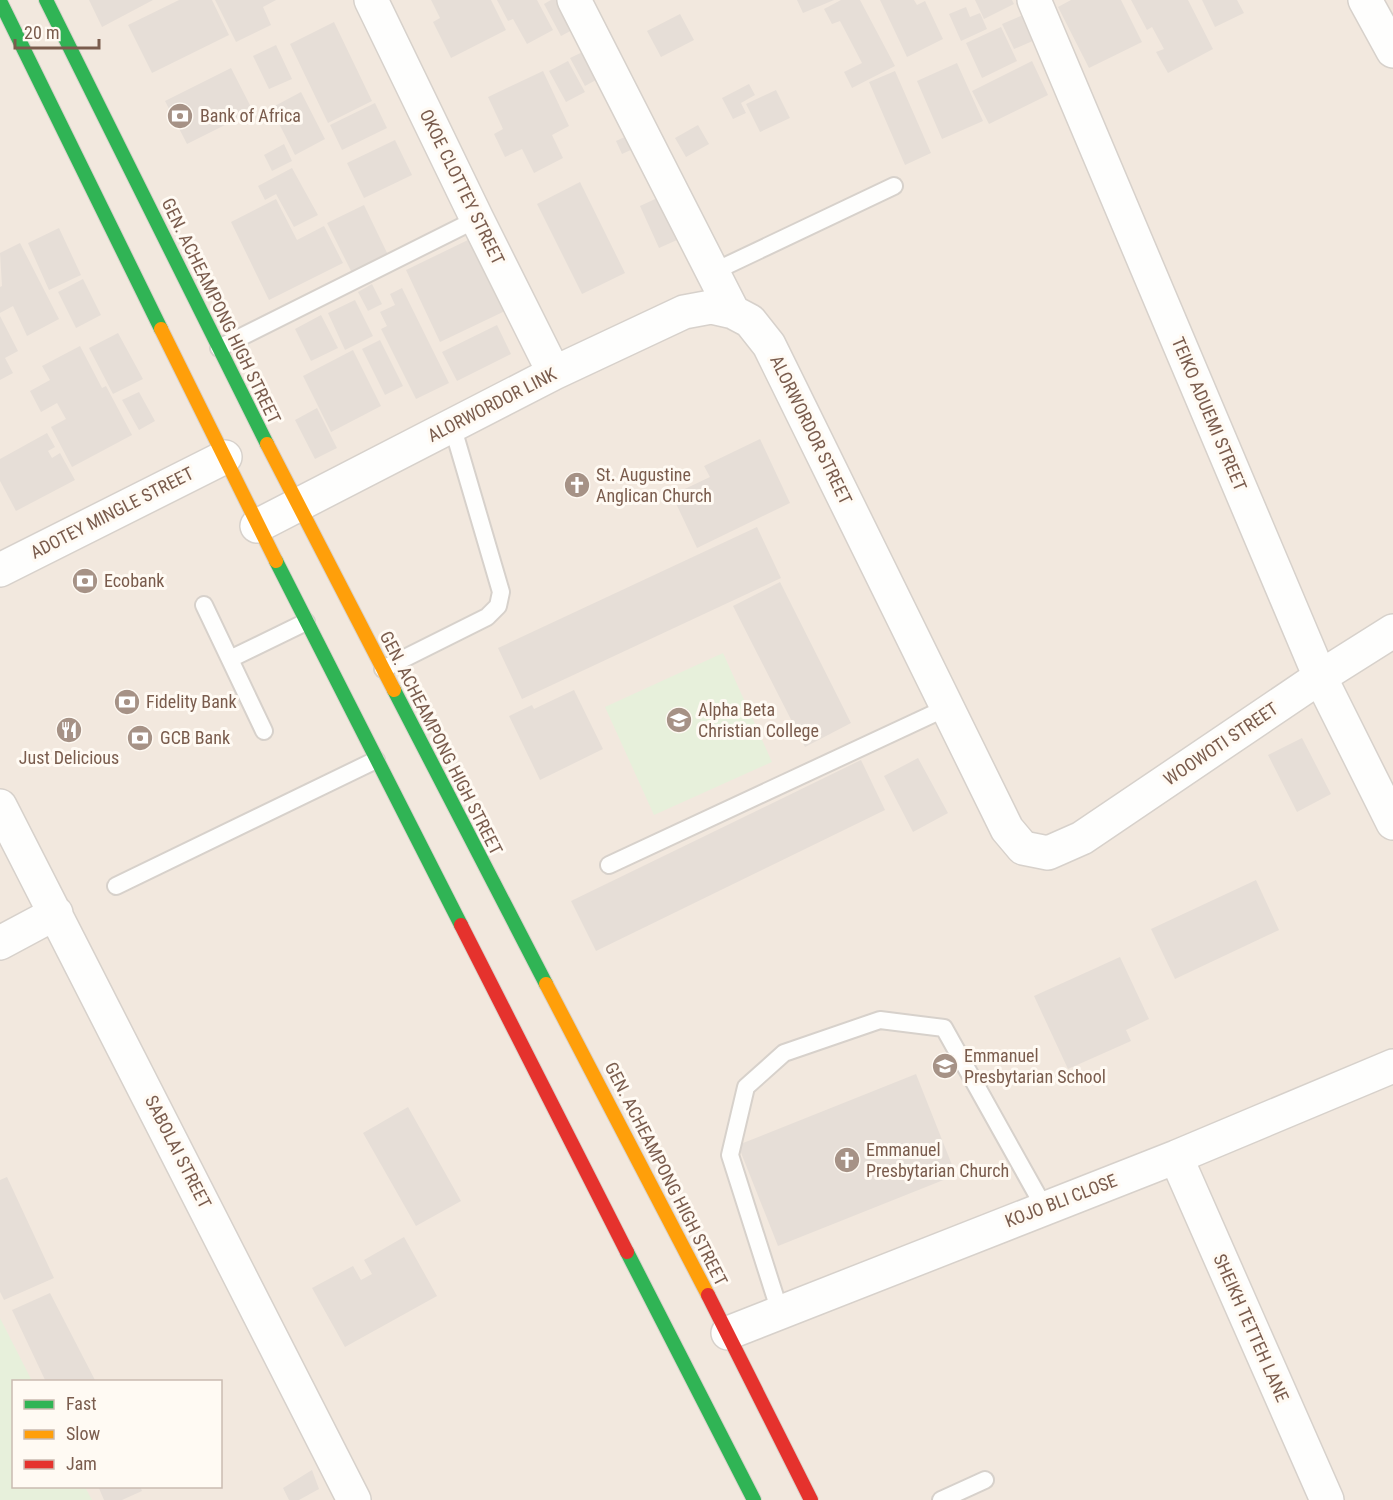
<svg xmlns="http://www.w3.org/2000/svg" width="1393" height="1500" font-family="'Roboto Condensed',sans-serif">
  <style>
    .residential { fill: #f2e8de; fill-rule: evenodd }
    .green { fill: #e7f0db }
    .building { fill: #e6ded7 }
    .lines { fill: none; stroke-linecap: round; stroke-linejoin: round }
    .lane-casing { stroke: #d7d1cb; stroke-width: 20 }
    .street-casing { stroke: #d7d1cb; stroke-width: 36 }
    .fast-casing { stroke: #d9d2cb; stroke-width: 16 }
    .slow-casing { stroke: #d9d2cb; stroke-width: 16 }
    .jam-casing { stroke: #d9d2cb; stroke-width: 16 }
    .lane { stroke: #fefefd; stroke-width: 16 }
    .street { stroke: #fefefd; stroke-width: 33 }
    .fast { stroke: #30b455; stroke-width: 14 }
    .slow { stroke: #ff9f0a; stroke-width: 14 }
    .jam { stroke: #e5322d; stroke-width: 14 }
    .labels { text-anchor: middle; stroke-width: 6; stroke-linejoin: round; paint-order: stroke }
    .poi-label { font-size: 18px; fill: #7a5c4d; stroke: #fffaf3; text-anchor: start }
    .street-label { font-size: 18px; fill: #7a5c4d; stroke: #fffaf3 }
  </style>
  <rect width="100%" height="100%" fill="#f9f5f0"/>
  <path class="residential" d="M0,0H1393V1500H0ZM14,1382H220V1486H14Z"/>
  <path class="green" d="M723,653L772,762L654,815L605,707Z
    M0,1318L32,1381L14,1382V1486L85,1487L92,1500H0Z"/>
  <path class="building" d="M89,0H153L102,27Z
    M179,0H212L229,35L152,73L128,25Z
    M215,0H276L263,7L271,25L236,42Z
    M431,0H491L506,30L451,58L433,22L440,18Z
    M497,0H537L553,30L527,44L513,19L508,21Z
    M551,0H562L576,28L561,36L544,4Z
    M797,0H834L803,13Z
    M841,0H860L895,66L852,88L844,72L862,63L840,21L832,24L824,9Z
    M880,0H914L917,5L925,1L943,39L907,57Z
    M975,0H1012L1014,4L984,19Z
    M1071,0H1121L1142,42L1089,68L1058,7Z
    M1131,0H1188L1213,49L1168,73L1156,52L1164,49L1152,27L1147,30Z
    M1202,0H1237L1244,13L1215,27Z
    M966,7L970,17L980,13L987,29L961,41L949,14Z
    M680,14L694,40L661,57L647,31Z
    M1023,15L1035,40L1014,49L1002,24Z
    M334,22L372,101L328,123L290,44Z
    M1001,27L1017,61L982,78L966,43Z
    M276,45L292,79L269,89L253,56Z
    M591,48L605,75L585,86L570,58Z
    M568,61L585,92L566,102L549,71Z
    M1032,61L1048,95L989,124L972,91Z
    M957,63L983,121L942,139L917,81Z
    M231,68L253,111L187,144L165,101Z
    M543,71L569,126L552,135L563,158L534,173L522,149L505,157L494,134L503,129L488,97Z
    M895,71L931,153L905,165L869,82Z
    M749,84L755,95L741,103L746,113L733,119L722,98Z
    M776,90L790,118L760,132L746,104Z
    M301,92L325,139L295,155L271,108Z
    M375,103L387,128L342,150L330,125Z
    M698,125L709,144L686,157L675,138Z
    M629,135L635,148L622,154L616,141Z
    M395,140L412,175L364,198L347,163Z
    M284,144L292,161L272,171L264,155Z
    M292,168L318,215L294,227L276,194L265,200L258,186Z
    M580,182L625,273L582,294L537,204Z
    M666,194L686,236L659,248L640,206Z
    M276,199L297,240L324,226L343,263L269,300L231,222Z
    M364,205L390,259L354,277L327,223Z
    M59,228L81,275L49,290L28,243Z
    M470,239L505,311L440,342L406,270Z
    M20,243L59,319L27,336L13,306L0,313V287L2,286L0,253Z
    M83,279L101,315L76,328L58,292Z
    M372,284L382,304L368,311L358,292Z
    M402,288L449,383L416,399L381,329L387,326L380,312L395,305L390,294Z
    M355,300L373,336L345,350L328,313Z
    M321,315L338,348L311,361L295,329Z
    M0,316L18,351L5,358L13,373L0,380Z
    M497,325L511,354L457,381L442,352Z
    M118,333L143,379L113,394L89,348Z
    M380,340L403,386L385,395L362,349Z
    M80,346L102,388L106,386L132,435L72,467L51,427L66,419L57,403L41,412L30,391L50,380L42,366Z
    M353,350L381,406L331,432L303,376Z
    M139,392L155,421L139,430L122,400Z
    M317,408L337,448L315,459L295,420Z
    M47,433L55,447L48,451L52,458L60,453L75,480L16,511L0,481V459Z
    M760,439L790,503L697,548L672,495L710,477L704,466Z
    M757,527L781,578L522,699L498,648Z
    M780,582L851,723L805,747L733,606Z
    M574,690L603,749L540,780L509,716L532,705L534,709Z
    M1302,738L1331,794L1297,812L1268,755Z
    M918,758L948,813L913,832L884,776Z
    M861,760L885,810L596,951L571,901Z
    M1256,880L1279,930L1175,979L1151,929Z
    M1120,957L1149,1019L1126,1030L1131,1041L1068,1069L1034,996Z
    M916,1074L956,1175L778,1246L738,1145Z
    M408,1107L461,1201L416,1226L363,1133Z
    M7,1177L54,1278L4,1300L0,1292V1180Z
    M404,1237L437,1296L345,1347L312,1288L353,1266L361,1280L372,1274L364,1260Z
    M50,1293L96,1382H46L12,1310Z
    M312,1470L319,1489L299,1500H289L283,1488Z
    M98,1486H140L142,1491L122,1500H104Z"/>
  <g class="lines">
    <g class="lane-casing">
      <path id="lane" d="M713,272L894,186
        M219,348L477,219
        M204,605L264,731
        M230,659L306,622
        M383,669L487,617L498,606L501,592L452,425
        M609,865L948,707
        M116,886L376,760
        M780,1312L730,1155L746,1087L784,1053L880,1020L944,1028L1044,1207
        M941,1500L985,1480"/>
    </g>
    <g class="street-casing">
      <path id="street" d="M371,0L477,219L554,373
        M574,0L733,312L750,321L769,345L1007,829L1023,848L1048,853L1082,838L1320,677L1393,631
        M1034,0L1320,677L1393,823
        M1365,0L1393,51
        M257,526L554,373L684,312L711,307L733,312
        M0,570L225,457
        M0,806L354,1500
        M0,943L56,913
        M1176,1157L1327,1500
        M728,1333L1176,1157L1393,1066"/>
    </g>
    <g class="fast-casing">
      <path id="fast" d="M46,0L267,444
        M0,1L161,329
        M276,561L461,925
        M394,690L546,984
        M627,1252L754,1500"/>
    </g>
    <g class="slow-casing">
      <path id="slow" d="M161,329L276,561
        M267,444L394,690
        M546,984L708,1295"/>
    </g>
    <g class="jam-casing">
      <path id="jam" d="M461,925L627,1252
        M708,1295L811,1500"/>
    </g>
    <use href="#lane" class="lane"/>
    <use href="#street" class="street"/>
    <use href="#fast" class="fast"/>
    <use href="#slow" class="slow"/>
    <use href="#jam" class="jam"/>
  </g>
  <defs>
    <g id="bank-disc" transform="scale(1.35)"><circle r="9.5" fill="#a69286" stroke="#fffaf3"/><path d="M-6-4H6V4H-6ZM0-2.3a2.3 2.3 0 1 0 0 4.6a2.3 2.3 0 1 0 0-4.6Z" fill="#fff"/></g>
    <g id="church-disc" transform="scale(1.35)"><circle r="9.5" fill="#a69286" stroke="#fffaf3"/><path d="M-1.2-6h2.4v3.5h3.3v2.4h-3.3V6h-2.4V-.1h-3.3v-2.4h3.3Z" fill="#fff"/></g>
    <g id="school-disc" transform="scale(1.35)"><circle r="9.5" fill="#a69286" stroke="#fffaf3"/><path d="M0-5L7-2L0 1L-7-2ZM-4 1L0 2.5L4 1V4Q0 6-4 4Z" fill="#fff"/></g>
    <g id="restaurant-disc" transform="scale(1.35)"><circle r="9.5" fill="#a69286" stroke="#fffaf3"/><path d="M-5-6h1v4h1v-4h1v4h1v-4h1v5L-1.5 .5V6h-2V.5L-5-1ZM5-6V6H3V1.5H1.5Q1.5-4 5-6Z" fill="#fff"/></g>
  </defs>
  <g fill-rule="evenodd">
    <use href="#bank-disc" x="180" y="116"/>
    <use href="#church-disc" x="577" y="485"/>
    <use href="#bank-disc" x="85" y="581"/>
    <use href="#bank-disc" x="127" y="702"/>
    <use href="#school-disc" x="679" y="720"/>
    <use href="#restaurant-disc" x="69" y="730"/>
    <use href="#bank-disc" x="140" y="738"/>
    <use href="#school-disc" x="945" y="1066"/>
    <use href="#church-disc" x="847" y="1160"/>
  </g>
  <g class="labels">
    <g class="poi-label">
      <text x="200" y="122">Bank of Africa</text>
      <text x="596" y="481">St. Augustine<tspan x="596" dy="21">Anglican Church</tspan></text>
      <text x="104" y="587">Ecobank</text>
      <text x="146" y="708">Fidelity Bank</text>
      <text x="698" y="716">Alpha Beta<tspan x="698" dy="21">Christian College</tspan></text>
      <text x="160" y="744">GCB Bank</text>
      <text x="69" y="764" text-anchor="middle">Just Delicious</text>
      <text x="964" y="1062">Emmanuel<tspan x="964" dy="21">Presbytarian School</tspan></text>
      <text x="866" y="1156">Emmanuel<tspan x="866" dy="21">Presbytarian Church</tspan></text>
    </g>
    <g class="street-label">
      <text transform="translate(462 187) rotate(64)" y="6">OKOE CLOTTEY STREET</text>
      <text transform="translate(221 311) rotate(64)" y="6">GEN. ACHEAMPONG HIGH STREET</text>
      <text transform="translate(492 405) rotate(-27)" y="6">ALORWORDOR LINK</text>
      <text transform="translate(1209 414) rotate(67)" y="6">TEIKO ADUEMI STREET</text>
      <text transform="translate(811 430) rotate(64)" y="6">ALORWORDOR STREET</text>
      <text transform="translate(112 513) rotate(-27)" y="6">ADOTEY MINGLE STREET</text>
      <text transform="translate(441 743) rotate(63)" y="6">GEN. ACHEAMPONG HIGH STREET</text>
      <text transform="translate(1221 744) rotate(-34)" y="6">WOOWOTI STREET</text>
      <text transform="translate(178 1152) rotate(63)" y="6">SABOLAI STREET</text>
      <text transform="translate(666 1174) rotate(63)" y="6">GEN. ACHEAMPONG HIGH STREET</text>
      <text transform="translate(1061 1201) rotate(-21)" y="6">KOJO BLI CLOSE</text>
      <text transform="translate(1251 1328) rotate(66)" y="6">SHEIKH TETTEH LANE</text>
    </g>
  </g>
  <rect x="12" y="1380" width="210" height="108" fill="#fffaf3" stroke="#cabbb1" stroke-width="1.5"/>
  <rect x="24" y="1400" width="30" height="9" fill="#30b455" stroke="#cabbb1" stroke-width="1.5"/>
  <text x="66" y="1410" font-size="18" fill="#7a5c4d">Fast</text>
  <rect x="24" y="1430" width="30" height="9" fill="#ff9f0a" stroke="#cabbb1" stroke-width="1.5"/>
  <text x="66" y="1440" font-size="18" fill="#7a5c4d">Slow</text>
  <rect x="24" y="1460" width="30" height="9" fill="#e5322d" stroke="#cabbb1" stroke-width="1.5"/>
  <text x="66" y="1470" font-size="18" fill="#7a5c4d">Jam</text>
  <path d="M15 39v9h84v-9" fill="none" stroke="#7a5c4d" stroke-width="3"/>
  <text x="24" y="39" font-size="18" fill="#7a5c4d" stroke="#fffaf3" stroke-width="4.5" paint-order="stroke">20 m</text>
</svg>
